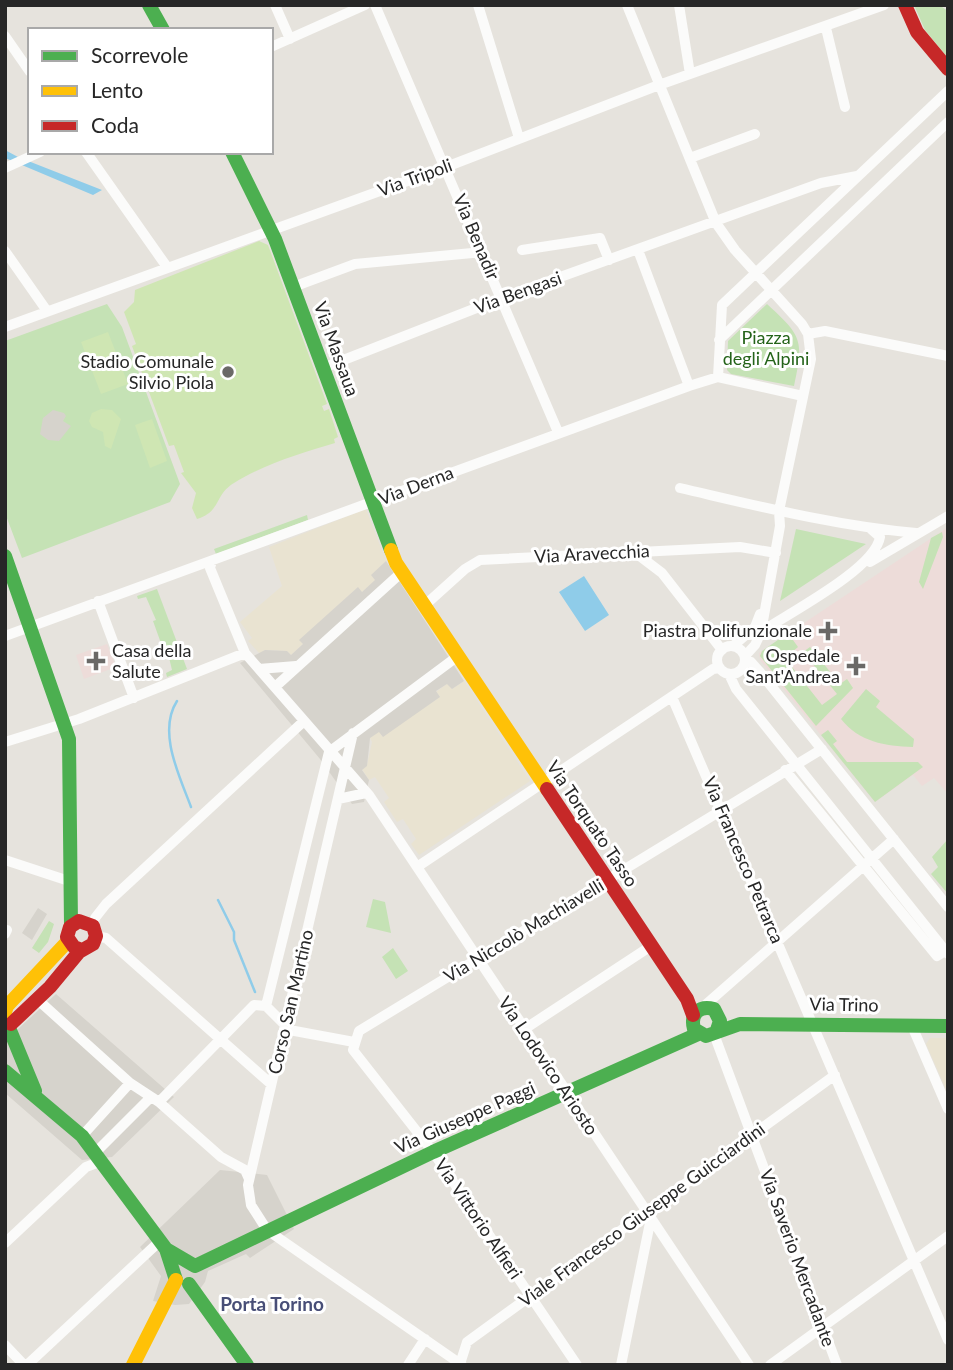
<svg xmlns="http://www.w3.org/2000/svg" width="953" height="1370" font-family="Lato,sans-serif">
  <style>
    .education { fill: #e9e3d1 }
    .medical { fill: #eddcd9 }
    .green { fill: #c5e2b5 }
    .pitch { fill: #cfe6b3 }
    .plaza { fill: #d6d3cc }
    .water { fill: #8fcce9 }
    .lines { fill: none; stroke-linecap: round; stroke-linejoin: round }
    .stream { stroke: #8fcce9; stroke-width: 2.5 }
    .street { stroke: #fbfbfa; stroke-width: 10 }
    .fast { stroke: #4caf50; stroke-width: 14 }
    .slow { stroke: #ffc107; stroke-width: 14 }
    .jam { stroke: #c62828; stroke-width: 14 }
    .poi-dot { fill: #6a6967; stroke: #fff; stroke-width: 2.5 }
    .labels { text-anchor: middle; stroke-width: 6; stroke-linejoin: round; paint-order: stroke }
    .street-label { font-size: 18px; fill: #272727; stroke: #fff }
    .park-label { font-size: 18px; fill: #246319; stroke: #fff }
    .poi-label { font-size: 18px; fill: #272727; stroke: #fff; text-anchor: end }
    .neighbourhood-label { font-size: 19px; font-weight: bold; fill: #484e77; stroke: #fff }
  </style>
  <rect width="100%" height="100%" fill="#e6e3dd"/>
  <path class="education" d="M366,509L386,561L372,575L376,580L362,592L357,588L300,640L303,644L291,655L287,651L265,650L260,654L248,641L252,638L240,622L282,586L269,547Z
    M464,681L530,781L419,855L411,844L416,839L403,819L397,822L384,802L389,798L375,777L369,780L362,769L367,765L372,742L370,738L379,731L382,736L440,697L436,692L448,683L452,689Z
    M930,1038H948V1094L926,1044Z"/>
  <path class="medical" d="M948,527V794L934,778L922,786L913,775L875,802L760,660L759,653Z
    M107,644L116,667L84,679L76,655Z"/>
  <path class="green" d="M914,5H939L948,11V58L925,30Z
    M107,304L122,327L180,484L170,502L22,558L5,513V341Z
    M767,304C802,336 804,340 794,386L731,374L727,370L728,341Z
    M307,515L308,520L216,554L214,549Z
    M796,529L866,544L780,601Z
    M942,532L943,537L923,589L919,582L931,538Z
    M157,589L187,669L167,677L166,673L172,670L166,645L162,646L153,621L156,620L146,597L138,599L137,596Z
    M788,633L798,647L785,658L822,705L837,694L803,652L810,647L840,684L847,679L853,688L816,726L760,656L762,651Z
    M866,689L880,701L876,707L914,739L913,747C885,746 859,742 841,719Z
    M828,730L837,741L833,744L847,762H918L923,767L875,802L821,735Z
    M948,839V894L931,874L938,867L932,857Z
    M373,899L385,902L391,933L366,927Z
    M49,921L54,924L48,942L39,953L32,948Z
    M393,948L408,971L396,979L382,957Z"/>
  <path class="pitch" d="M259,241L268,245L327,404L322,406L324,411L329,409L338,437L334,439L335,443C302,453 264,464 234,483C214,495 222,511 197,519L192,508L196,493L181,473L184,472L174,445L169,446L132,346L136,344L124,312L134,302L135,290Z
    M108,332L128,384L101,394L81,342Z
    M101,409L112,410L121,419L111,449L105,446L103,432L92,427L89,421L92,413Z
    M152,419L167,461L150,468L135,425Z"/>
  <path class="plaza" d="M53,410L64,413L66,416L63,421L71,426L59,441L48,440L40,434L43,418Z
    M386,561L464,681L452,689L447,684L436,691L440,697L383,737L379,732L370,738L367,766L362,770L369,780L364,802L352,804L320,759L240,663L265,650L287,651L291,655L303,644L299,640L358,587L362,592L375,580L371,575Z
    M38,908L47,914L32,940L22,933Z
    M56,994L174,1097L112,1157L82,1160L5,1093V1041Z
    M220,1170L267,1175L294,1229L250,1258L246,1254L208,1271L205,1282L189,1304L175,1305L153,1301L161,1276L140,1247Z"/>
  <path class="water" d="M5,150L18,157L102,190L93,195L10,160L5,158Z
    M584,576L609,615L585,631L559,592Z"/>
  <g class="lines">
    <path class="stream" d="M177,701C157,732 180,777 191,807
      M218,900L234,932V940L255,992"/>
    <path class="street" d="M275,5L290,39
      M375,5L558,432
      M478,5L519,138
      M627,5L716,223L735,250L802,324L808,334L811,359L779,511L780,526L761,632L755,645L745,656
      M679,5L690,74
      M826,28L845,107
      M5,36L30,72
      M271,47L365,5
      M86,152L167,267
      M690,158L755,134
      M5,168L40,152
      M522,250L600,238L609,260
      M638,250L689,386
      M5,251L47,311
      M293,287L355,264L483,252
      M5,327L446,167L659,85L884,5
      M808,334L825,331L948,356
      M719,340L948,122
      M323,368L502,298L821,183L857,176
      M718,377L722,305L948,91
      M680,488C758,506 836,526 916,533
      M637,554L662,573L722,650
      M212,561L210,568L245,653L369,795L749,1365
      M870,562L948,516
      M98,601L134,698
      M424,606L465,569L480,560L740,547L776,553
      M761,632C789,613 875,569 880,537L871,529
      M5,636L689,386L718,377L803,396
      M733,646L755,627L760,614
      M717 660a14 14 0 1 1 28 0a14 14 0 1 1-28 0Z
      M745,661L751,662L759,671L948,907
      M259,669L296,666
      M729,674L736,689L948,954
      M275,687L402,572
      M672,697L948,1340
      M353,733L248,1185L251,1205L267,1230L462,1365
      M5,742L79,719L245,653
      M329,752L458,656
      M785,770L937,956L945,951
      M338,799L366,793
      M5,860L72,882
      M417,867L713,669L720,668
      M93,926L95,918L106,904L304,721
      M5,934L7,930
      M96,936L106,938L271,1084
      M38,1000L130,1083L159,1102L221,1157L245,1170L249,1179
      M266,1006L329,752
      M703,1007L894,839
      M912,1026L948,1109
      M284,1029L354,1042
      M523,1030L651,946
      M714,1034L837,1365
      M159,1102L254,1005L266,1006L285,1025
      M82,1136L130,1083
      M96,1152L151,1097
      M5,1243L86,1167L102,1161
      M5,1345L24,1365
      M460,1364L467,1342L835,1075
      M27,1365L160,1241
      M408,1365L425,1339
      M577,1365L433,1152L353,1050L359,1031L822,749
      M621,1365L651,1218
      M770,1365L948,1236"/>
    <path class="fast" d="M149,5L163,30
      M232,152L275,239L391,550
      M5,556L69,739L71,925
      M9,1028L35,1091
      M717,1030L720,1021L714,1009C699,1005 690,1014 694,1029L706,1036L740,1024L948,1026
      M5,1071L82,1136L166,1249L195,1266
      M166,1249L176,1280
      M195,1266L433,1152L698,1034
      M189,1284L247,1365"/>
    <path class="slow" d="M391,550L396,563L547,789
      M5,1012L7,1006L68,941
      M133,1365L176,1280"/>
    <path class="jam" d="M905,5L917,32L948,69
      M547,789L687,999L693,1015
      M11,1024L50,987L79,952L93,944L96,936L93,926L79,921L70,927L67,937L74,947L82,950"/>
  </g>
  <g class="poi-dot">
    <circle cx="228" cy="372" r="7"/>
    <path d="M824.5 620.5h7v7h7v7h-7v7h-7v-7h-7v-7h7z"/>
    <path d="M92.5 650.5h7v7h7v7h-7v7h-7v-7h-7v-7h7z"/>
    <path d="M852.5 655.5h7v7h7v7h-7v7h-7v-7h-7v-7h7z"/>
  </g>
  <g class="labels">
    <g class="street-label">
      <text transform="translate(415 178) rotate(-20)" y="6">Via Tripoli</text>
      <text transform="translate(476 237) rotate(67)" y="6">Via Benadir</text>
      <text transform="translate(518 293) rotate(-20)" y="6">Via Bengasi</text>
      <text transform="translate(336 349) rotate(70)" y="6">Via Massaua</text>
      <text transform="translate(416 486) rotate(-21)" y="6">Via Derna</text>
      <text transform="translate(592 554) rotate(-3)" y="6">Via Aravecchia</text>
      <text transform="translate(592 824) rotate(56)" y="6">Via Torquato Tasso</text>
      <text transform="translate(743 860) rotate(67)" y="6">Via Francesco Petrarca</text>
      <text transform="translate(524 931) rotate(-31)" y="6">Via Niccolò Machiavelli</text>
      <text transform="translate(291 1002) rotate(-77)" y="6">Corso San Martino</text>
      <text transform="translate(844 1005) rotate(1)" y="6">Via Trino</text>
      <text transform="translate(548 1066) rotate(56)" y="6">Via Lodovico Ariosto</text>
      <text transform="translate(465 1118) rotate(-24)" y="6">Via Giuseppe Paggi</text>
      <text transform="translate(642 1215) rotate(-36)" y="6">Viale Francesco Giuseppe Guicciardini</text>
      <text transform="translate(478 1219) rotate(56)" y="6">Via Vittorio Alfieri</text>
      <text transform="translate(797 1258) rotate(70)" y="6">Via Saverio Mercadante</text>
    </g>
    <g class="park-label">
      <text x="766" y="344">Piazza<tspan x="766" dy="21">degli Alpini</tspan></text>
    </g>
    <g class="poi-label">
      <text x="214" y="368">Stadio Comunale<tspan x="214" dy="21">Silvio Piola</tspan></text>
      <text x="812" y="637">Piastra Polifunzionale</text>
      <text x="112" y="657" text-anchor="start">Casa della<tspan x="112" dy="21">Salute</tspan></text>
      <text x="840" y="662">Ospedale<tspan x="840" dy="21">Sant'Andrea</tspan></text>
    </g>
    <g class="neighbourhood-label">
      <text x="272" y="1311">Porta Torino</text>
    </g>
  </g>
  <rect width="953" height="1370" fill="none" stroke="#272727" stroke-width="14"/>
  <rect x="28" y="28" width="245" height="126" fill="#ffffff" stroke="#a9a9a9" stroke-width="2"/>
  <rect x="42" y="51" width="35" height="10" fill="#4caf50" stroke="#a9a9a9" stroke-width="2"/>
  <text x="91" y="63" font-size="21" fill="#272727">Scorrevole</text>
  <rect x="42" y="86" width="35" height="10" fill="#ffc107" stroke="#a9a9a9" stroke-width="2"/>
  <text x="91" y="98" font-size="21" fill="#272727">Lento</text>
  <rect x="42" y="121" width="35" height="10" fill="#c62828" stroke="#a9a9a9" stroke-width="2"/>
  <text x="91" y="133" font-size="21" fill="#272727">Coda</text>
</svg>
